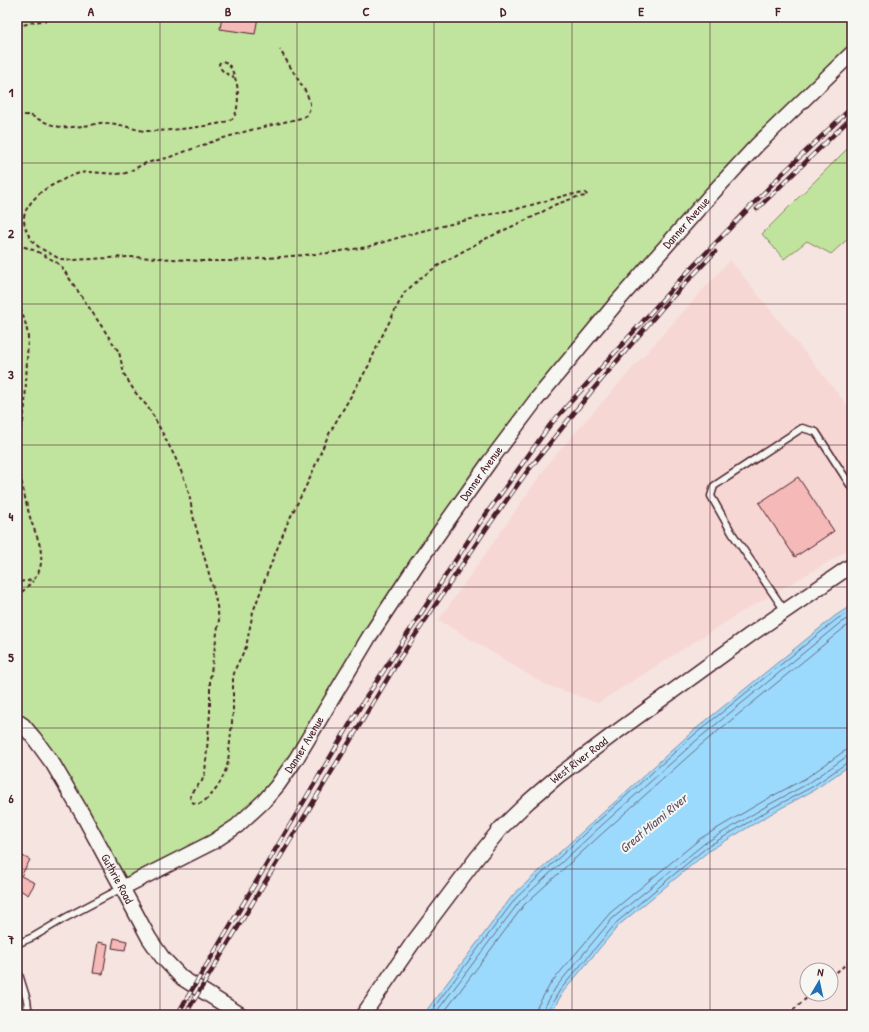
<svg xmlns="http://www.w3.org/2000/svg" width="869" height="1032" font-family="'Patrick Hand',sans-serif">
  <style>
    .built { fill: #f6d7d4 }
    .green { fill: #c0e49d; stroke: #858264 }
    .water { fill: #9cdafd; stroke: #7b8fa9 }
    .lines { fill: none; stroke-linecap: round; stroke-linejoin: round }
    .shore { stroke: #6b6a7f; stroke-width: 1 }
    .building { fill: #f5b9b7; stroke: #4a1f2b }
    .service-casing { stroke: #4a1f2b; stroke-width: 9 }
    .tertiary-casing { stroke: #4a1f2b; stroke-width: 17 }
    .path { stroke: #4a1f2b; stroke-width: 2; stroke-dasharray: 4 3; stroke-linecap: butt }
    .service { stroke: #f6f6f2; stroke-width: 6 }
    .tertiary { stroke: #f6f6f2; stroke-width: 14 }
    .rail-casing { stroke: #4a1f2b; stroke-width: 4.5 }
    .rail { stroke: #f6f6f2; stroke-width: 3; stroke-dasharray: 9; stroke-linecap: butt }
    .grid { fill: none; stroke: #4a1f2b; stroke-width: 1; stroke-opacity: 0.55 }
    .labels { text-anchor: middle; stroke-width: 4; stroke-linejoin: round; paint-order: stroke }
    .street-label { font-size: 12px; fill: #4a1f2b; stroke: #f6f6f2 }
    .water-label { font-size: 13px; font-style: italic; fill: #5e4e60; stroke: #f6f6f2 }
    .neatline { fill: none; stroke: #4a1f2b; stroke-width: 1.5 }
    .grid-label { font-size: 13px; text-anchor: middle; font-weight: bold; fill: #4a1f2b }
  </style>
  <rect width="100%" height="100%" fill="#f6e4e0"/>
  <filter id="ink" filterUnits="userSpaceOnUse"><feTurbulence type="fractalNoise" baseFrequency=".025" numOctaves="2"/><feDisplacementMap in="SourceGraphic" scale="8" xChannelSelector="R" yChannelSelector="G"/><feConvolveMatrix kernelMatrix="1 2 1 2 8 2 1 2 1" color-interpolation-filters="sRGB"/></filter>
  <g filter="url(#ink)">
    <path class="built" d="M730,260L852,411V547L837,557L740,613L598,703L544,684L439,620L551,460L664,333Z"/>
    <path class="green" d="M17,17H852V53L757,145L536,400L255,810L122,888L83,815L17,721Z
      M852,144V235L831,254L807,241L784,259L762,234Z"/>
    <path class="water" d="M852,605V764L814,790L774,812L710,850L619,925L563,992L550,1015H423L513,895L595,820L692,732L835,616Z"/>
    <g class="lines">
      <path class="shore" d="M428,1015L516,898L597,822L694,735L837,619L852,610
        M434,1015L520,901L601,826L698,739L840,623L852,616
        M442,1015L524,905L605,831L702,744L844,628L852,623
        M536,1015L537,1007L551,983L610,913L701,838L767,799L806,778L843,752L847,750H852
        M542,1015L543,1010L556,987L613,918L705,843L770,804L809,783L846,757L852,756
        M547,1015V1012L560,990L617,922L707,847L772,808L812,787L848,762L852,761"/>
    </g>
    <path class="building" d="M222,17H258L255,34L220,29Z
      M798,477L834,531L795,557L759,503Z
      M17,853L30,860L21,876L35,883L28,895L17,888Z
      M114,938L127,941L125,950L112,948Z
      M98,942L108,944L103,974L93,973Z"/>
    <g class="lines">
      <g class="service-casing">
        <path id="service" d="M785,611L732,533L711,496L714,486L802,428L816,432L852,488
          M17,944L33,937L65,918L122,888
          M17,968L27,1000L29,1015"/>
      </g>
      <g class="tertiary-casing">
        <g id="tertiary">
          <path id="s1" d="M17,721L23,725L34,738L53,764L83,815L149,938L162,957L182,978L241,1015"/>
          <path id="s2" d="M122,888L213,842L237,826L264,801L277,786L296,759L369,637L417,564L490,461L536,400L618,301L708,198L757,145L852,53"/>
          <path id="s3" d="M363,1015L412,944L476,859L501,828L529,801L558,776L611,736L750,635L852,565"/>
        </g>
      </g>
      <path class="path" d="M17,27L33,22L71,17
        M17,116C20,116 23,115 26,115C31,115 36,118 40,120C47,123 54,126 61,127C70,128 81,126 91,125C96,124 101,122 106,123C119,123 131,129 145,131C158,132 223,126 232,119C239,114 239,89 236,81C233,73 231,62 221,61L219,64C220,71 228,75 234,77
        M17,246C27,245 53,259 61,266L119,352L124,374L135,392L147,406L154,417L175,457L186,483L189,494L194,520L213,588L217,606L219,620L210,679V713L205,773L202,781L192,792L190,797C192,802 193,804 198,804C214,798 224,778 228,762L233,712V677L236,667L246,647L253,612L267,574L287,524L310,478L323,447L330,432L369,365L380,340L402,297L405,292L423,276L442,263L485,239L537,215L554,205L577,197L587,196L586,193L567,195L517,209L500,212L414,233L367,247L328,253L231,261H201L160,258L127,257L73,260L60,259L40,248L32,241L28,234L25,227L24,221V216L26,210L32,201L41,192L47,188L70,176L80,173L89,172L116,174L126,173L146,163L167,158L217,140L247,131L301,118L307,115L310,108V103L307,94L280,50
        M17,302C23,314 27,325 28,338L25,405L23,422L17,436
        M17,420L21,426
        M17,454C20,475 24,496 30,517C33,529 41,542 41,555C42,563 40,571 35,578L28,581L17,582
        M17,597L33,581
        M831,977L852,959
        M788,1015L811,994"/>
      <use href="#service" class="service"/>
      <use href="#tertiary" class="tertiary"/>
      <g class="rail-casing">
        <path id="rail" d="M757,209L852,117
          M177,1015L360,707L479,524L550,425L679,281L780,176L852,107
          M185,1015L400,658L486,529L526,473L590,393L662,308L715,252"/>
      </g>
      <use href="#rail" class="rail"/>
    </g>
  </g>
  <path class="grid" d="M160,17V1015M297,17V1015M434,17V1015M572,17V1015M710,17V1015M17,163H852M17,304H852M17,445H852M17,587H852M17,728H852M17,869H852"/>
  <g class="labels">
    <g class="street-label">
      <text dy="4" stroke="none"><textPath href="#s2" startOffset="885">Danner Avenue</textPath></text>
      <text dy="4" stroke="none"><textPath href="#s2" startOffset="561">Danner Avenue</textPath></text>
      <text dy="4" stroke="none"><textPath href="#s2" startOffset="237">Danner Avenue</textPath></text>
      <text dy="4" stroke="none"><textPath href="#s3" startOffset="336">West River Road</textPath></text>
      <text dy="4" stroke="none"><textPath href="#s1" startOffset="188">Guthrie Road</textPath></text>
    </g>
    <g class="water-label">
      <text transform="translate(653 823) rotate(-40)" y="5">Great Miami River</text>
    </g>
  </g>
  <rect width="869" height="1032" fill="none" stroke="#f6f6f2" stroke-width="44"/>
  <g transform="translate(819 982) rotate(9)"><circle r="19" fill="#f6f6f2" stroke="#b1a0a2"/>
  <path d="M0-3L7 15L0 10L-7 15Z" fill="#1f6fb2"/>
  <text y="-6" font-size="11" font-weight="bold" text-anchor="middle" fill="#4a1f2b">N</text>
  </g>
  <rect x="22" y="22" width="825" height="988" class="neatline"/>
  <g class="grid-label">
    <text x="91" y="16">A</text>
    <text x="228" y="16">B</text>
    <text x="366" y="16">C</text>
    <text x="503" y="16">D</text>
    <text x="641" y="16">E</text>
    <text x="778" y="16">F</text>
    <text x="11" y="97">1</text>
    <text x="11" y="238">2</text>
    <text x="11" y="379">3</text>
    <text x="11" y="521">4</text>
    <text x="11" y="662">5</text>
    <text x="11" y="803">6</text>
    <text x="11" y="944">7</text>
  </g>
</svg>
